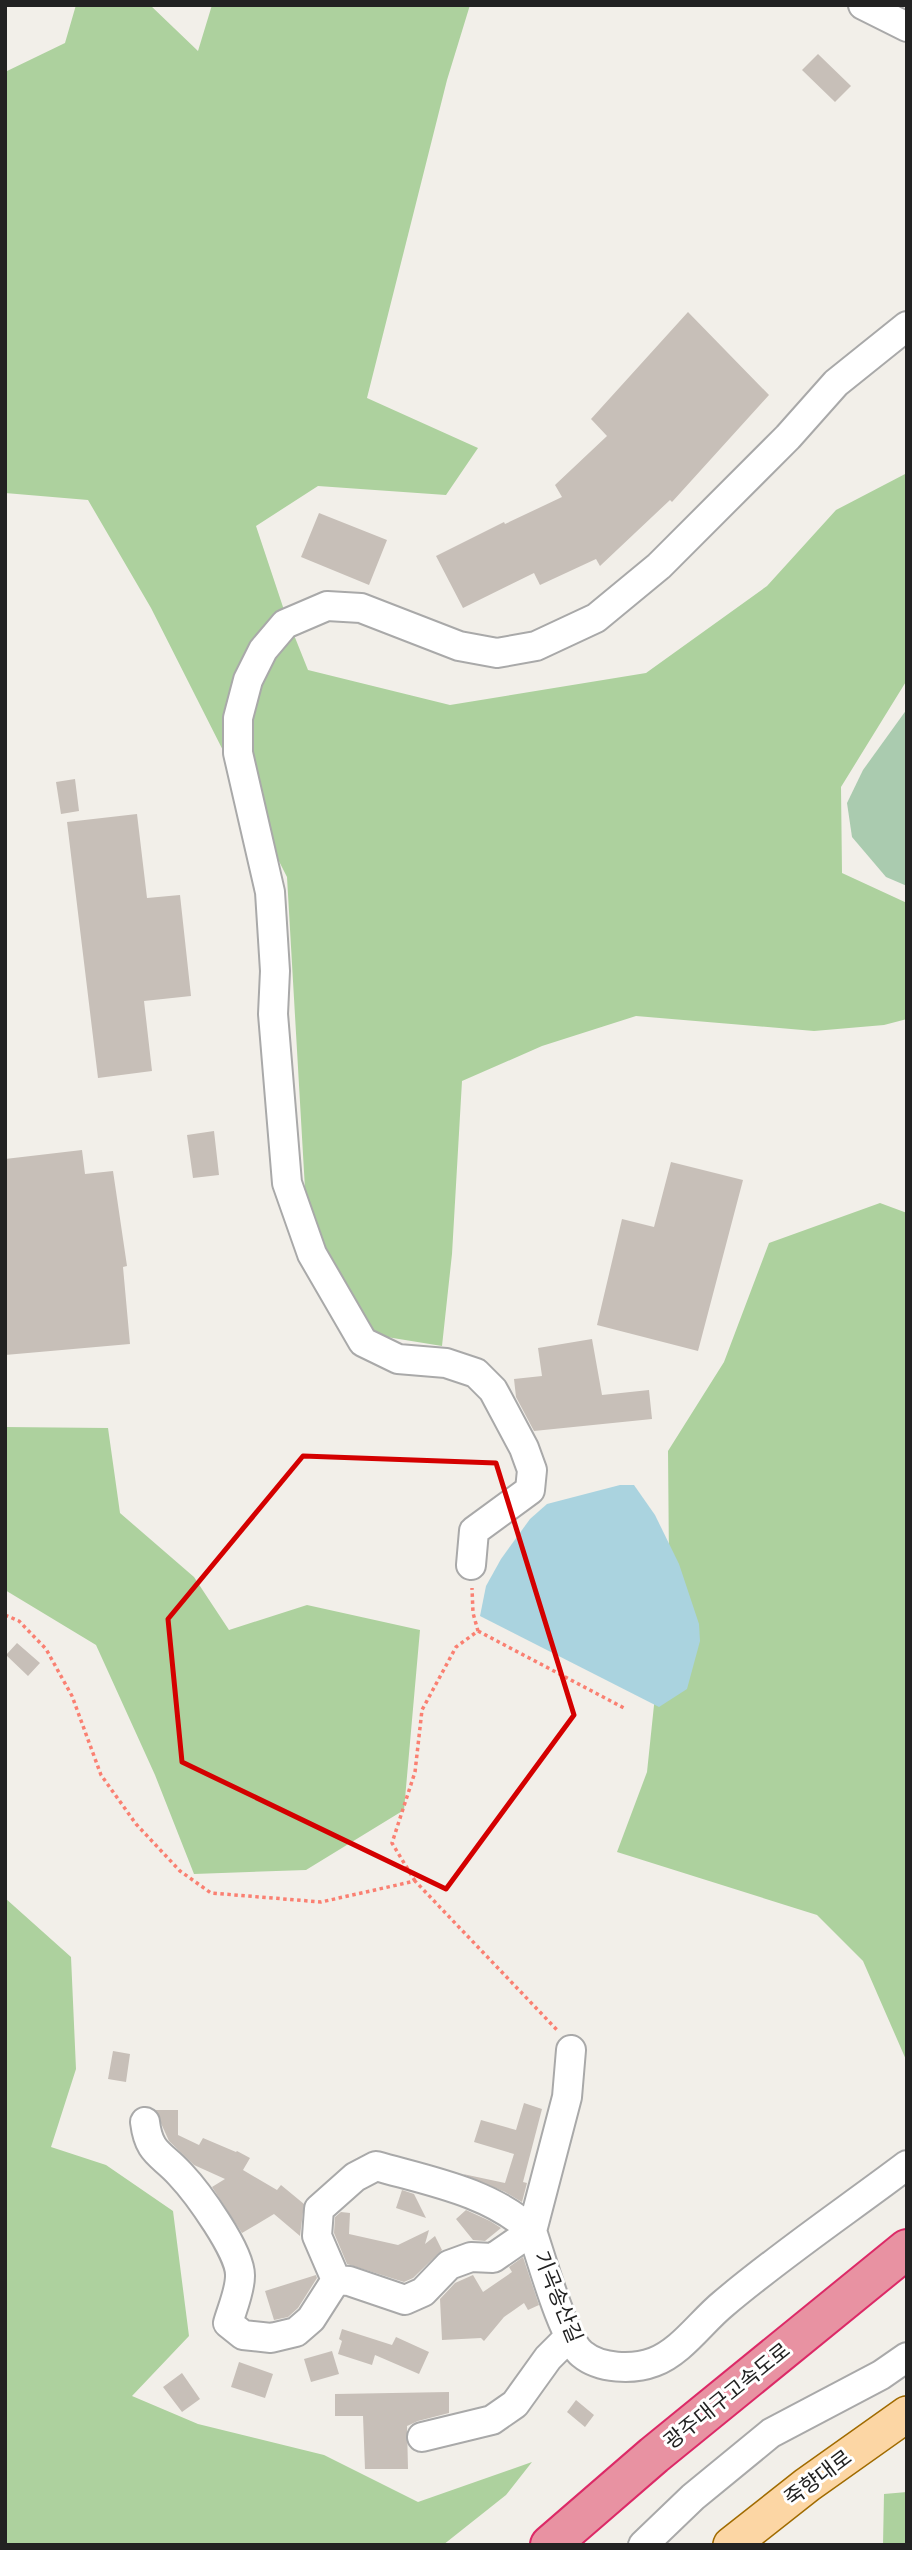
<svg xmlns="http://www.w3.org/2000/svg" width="912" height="2550" font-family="Mulish,'Noto Sans KR',sans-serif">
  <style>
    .forest { fill: #add19e }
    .cemetery { fill: #aacbaf }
    .water { fill: #aad3df }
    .building { fill: #c7bfb8 }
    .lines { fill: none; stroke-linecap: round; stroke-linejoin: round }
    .minor-casing { stroke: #a9a9a9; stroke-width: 32 }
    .major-casing { stroke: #a06b00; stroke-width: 38 }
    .highway-casing { stroke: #dc2a67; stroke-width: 42 }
    .path { stroke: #fa8072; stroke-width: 3.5; stroke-dasharray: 3.5 3.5; stroke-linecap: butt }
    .minor { stroke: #fff; stroke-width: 28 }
    .major { stroke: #fcd6a4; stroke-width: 35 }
    .highway { stroke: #e892a2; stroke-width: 38 }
    .marked { fill: none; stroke: #d40000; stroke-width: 5; stroke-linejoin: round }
    .labels { text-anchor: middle; stroke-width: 6; stroke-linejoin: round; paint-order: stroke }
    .street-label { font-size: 21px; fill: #222; stroke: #fff }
  </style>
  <rect width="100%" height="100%" fill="#f2efe9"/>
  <path class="forest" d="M76,5H150L198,51L212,5H470L447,80L367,398L478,448L446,495L318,486L256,526L284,610L308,670L450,705L646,673L767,586L836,510L907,473V680L841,787L842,873L907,903V1019L884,1025L814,1031L636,1016L542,1046L462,1081L452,1254L442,1346L356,1332L305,1189L287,877L151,608L88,500L5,493V72L65,43Z
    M880,1203L907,1213V2062L863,1961L817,1915L617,1852L647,1772L669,1562L668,1451L724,1362L769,1243Z
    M5,1427L108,1428L120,1513L194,1577L229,1630L307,1605L420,1630L404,1810L306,1870L194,1874L155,1775L96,1645L5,1590Z
    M5,1898L71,1957L76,2069L51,2147L106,2165L173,2211L189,2336L132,2396L198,2424L324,2455L418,2502L532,2462L506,2495L443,2545H5Z
    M907,2492V2545H883L884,2494Z"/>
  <path class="cemetery" d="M907,709V886L886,877L852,837L847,803L863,770Z"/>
  <path class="water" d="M620,1485H634L655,1515L679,1564L699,1624L700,1641L687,1689L659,1707L480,1616L486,1586L501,1559L530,1519L547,1504Z"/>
  <path class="building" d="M818,54L851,86L835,102L802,70Z
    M688,312L769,395L672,502L670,500L600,566L596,559L540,585L534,573L463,608L436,556L504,522L505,524L562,497L555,485L607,436L591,419Z
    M319,513L387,540L369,585L301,557Z
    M75,779L79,811L61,814L56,782Z
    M137,814L147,898L180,895L191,996L144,1001L152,1071L98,1078L67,822Z
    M214,1131L219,1175L193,1178L187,1135Z
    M82,1150L85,1174L113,1171L127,1266L123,1267L130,1344L5,1355V1159Z
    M671,1162L743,1180L698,1351L597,1325L622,1219L654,1227Z
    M592,1339L602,1395L649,1390L652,1419L534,1431L516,1397L514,1379L542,1376L538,1348Z
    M17,1643L40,1663L28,1676L6,1655Z
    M113,2051L130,2054L126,2082L108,2079Z
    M524,2103L542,2109L523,2182L527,2183L522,2202L505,2192L463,2174L505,2183L514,2154L474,2142L481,2120L516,2130Z
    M155,2110H178V2135L199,2145L203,2138L236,2152L237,2151L250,2158L243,2170L277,2190L281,2185L304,2204L300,2236L274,2214L242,2233L212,2187L225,2179L194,2165L169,2141Z
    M402,2190L414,2194L426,2218L396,2208Z
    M466,2210L490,2221L501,2228L485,2241L473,2240L456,2219Z
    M341,2212L350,2213L349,2234L398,2245L429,2230L425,2244L435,2236L442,2250L413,2278L404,2282L347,2264L334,2233L335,2217Z
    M523,2257L539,2305L528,2310L524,2303L504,2317L484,2341L481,2338L442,2340L440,2299L455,2283L473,2275L483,2292L512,2272L509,2267Z
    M316,2275L317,2278L298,2308L288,2317L274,2320L265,2291Z
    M342,2329L392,2345L396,2337L429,2352L419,2374L375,2355L372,2365L338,2354L342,2341L339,2339Z
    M332,2351L339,2374L311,2382L304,2359Z
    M239,2362L273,2374L265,2398L231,2387Z
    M182,2373L200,2399L182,2412L163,2387Z
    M449,2392V2413L418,2421L407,2426L408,2469H365L363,2416H335V2394Z
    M576,2400L594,2415L585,2427L567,2412Z"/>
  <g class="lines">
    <g class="minor-casing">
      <path id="minor" d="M863,5L907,27
        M471,1565L474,1531L530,1490L532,1470L524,1448L493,1390L476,1373L446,1363L398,1359L363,1342L312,1254L287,1183L273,1014L275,971L270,892L238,753V718L248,680L263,650L285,624L327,606L361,608L459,646L497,653L536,646L596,618L659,566L788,437L836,383L907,326
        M145,2122C149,2154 161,2153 180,2174C197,2192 241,2252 240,2276C240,2291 232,2309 228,2323L243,2335L271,2338L296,2332L311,2319L336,2280L349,2281L405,2300L423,2292L449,2265L471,2257L493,2258L532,2231C541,2257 563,2339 582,2354C600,2369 633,2370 654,2362C681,2352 701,2322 723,2304C782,2254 846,2211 907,2165
        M336,2280L317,2236L319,2209L355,2177L376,2166C429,2181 491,2192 532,2231L567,2097L571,2050
        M422,2437L492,2420L515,2404L548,2358L569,2337
        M643,2545L693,2497L771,2433L881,2375L907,2357"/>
    </g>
    <g class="major-casing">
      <path id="major" d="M731,2545L807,2485L907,2414"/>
    </g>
    <g class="highway-casing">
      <path id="highway" d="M550,2545L654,2455L907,2249"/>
    </g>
    <path class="path" d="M5,1615L19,1621L46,1649L72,1696L101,1775L136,1824L180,1871L211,1893L321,1902L415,1881L558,2031
      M478,1631L624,1708
      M415,1881L392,1843L415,1772L422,1710L456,1647L478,1631L473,1613L472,1588"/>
    <use href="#minor" class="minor"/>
    <use href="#major" class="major"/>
    <use href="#highway" class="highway"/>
  </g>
  <path class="marked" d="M303,1456L496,1463L574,1715L446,1889L182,1762L168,1619Z"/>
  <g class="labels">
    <g class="street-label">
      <text transform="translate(558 2297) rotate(68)" y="7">기곡송산길</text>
      <text transform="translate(727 2396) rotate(-39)" y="7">광주대구고속도로</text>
      <text transform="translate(818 2478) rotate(-37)" y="7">죽향대로</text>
    </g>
  </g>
  <rect width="912" height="2550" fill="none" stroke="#222222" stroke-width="14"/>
</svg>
